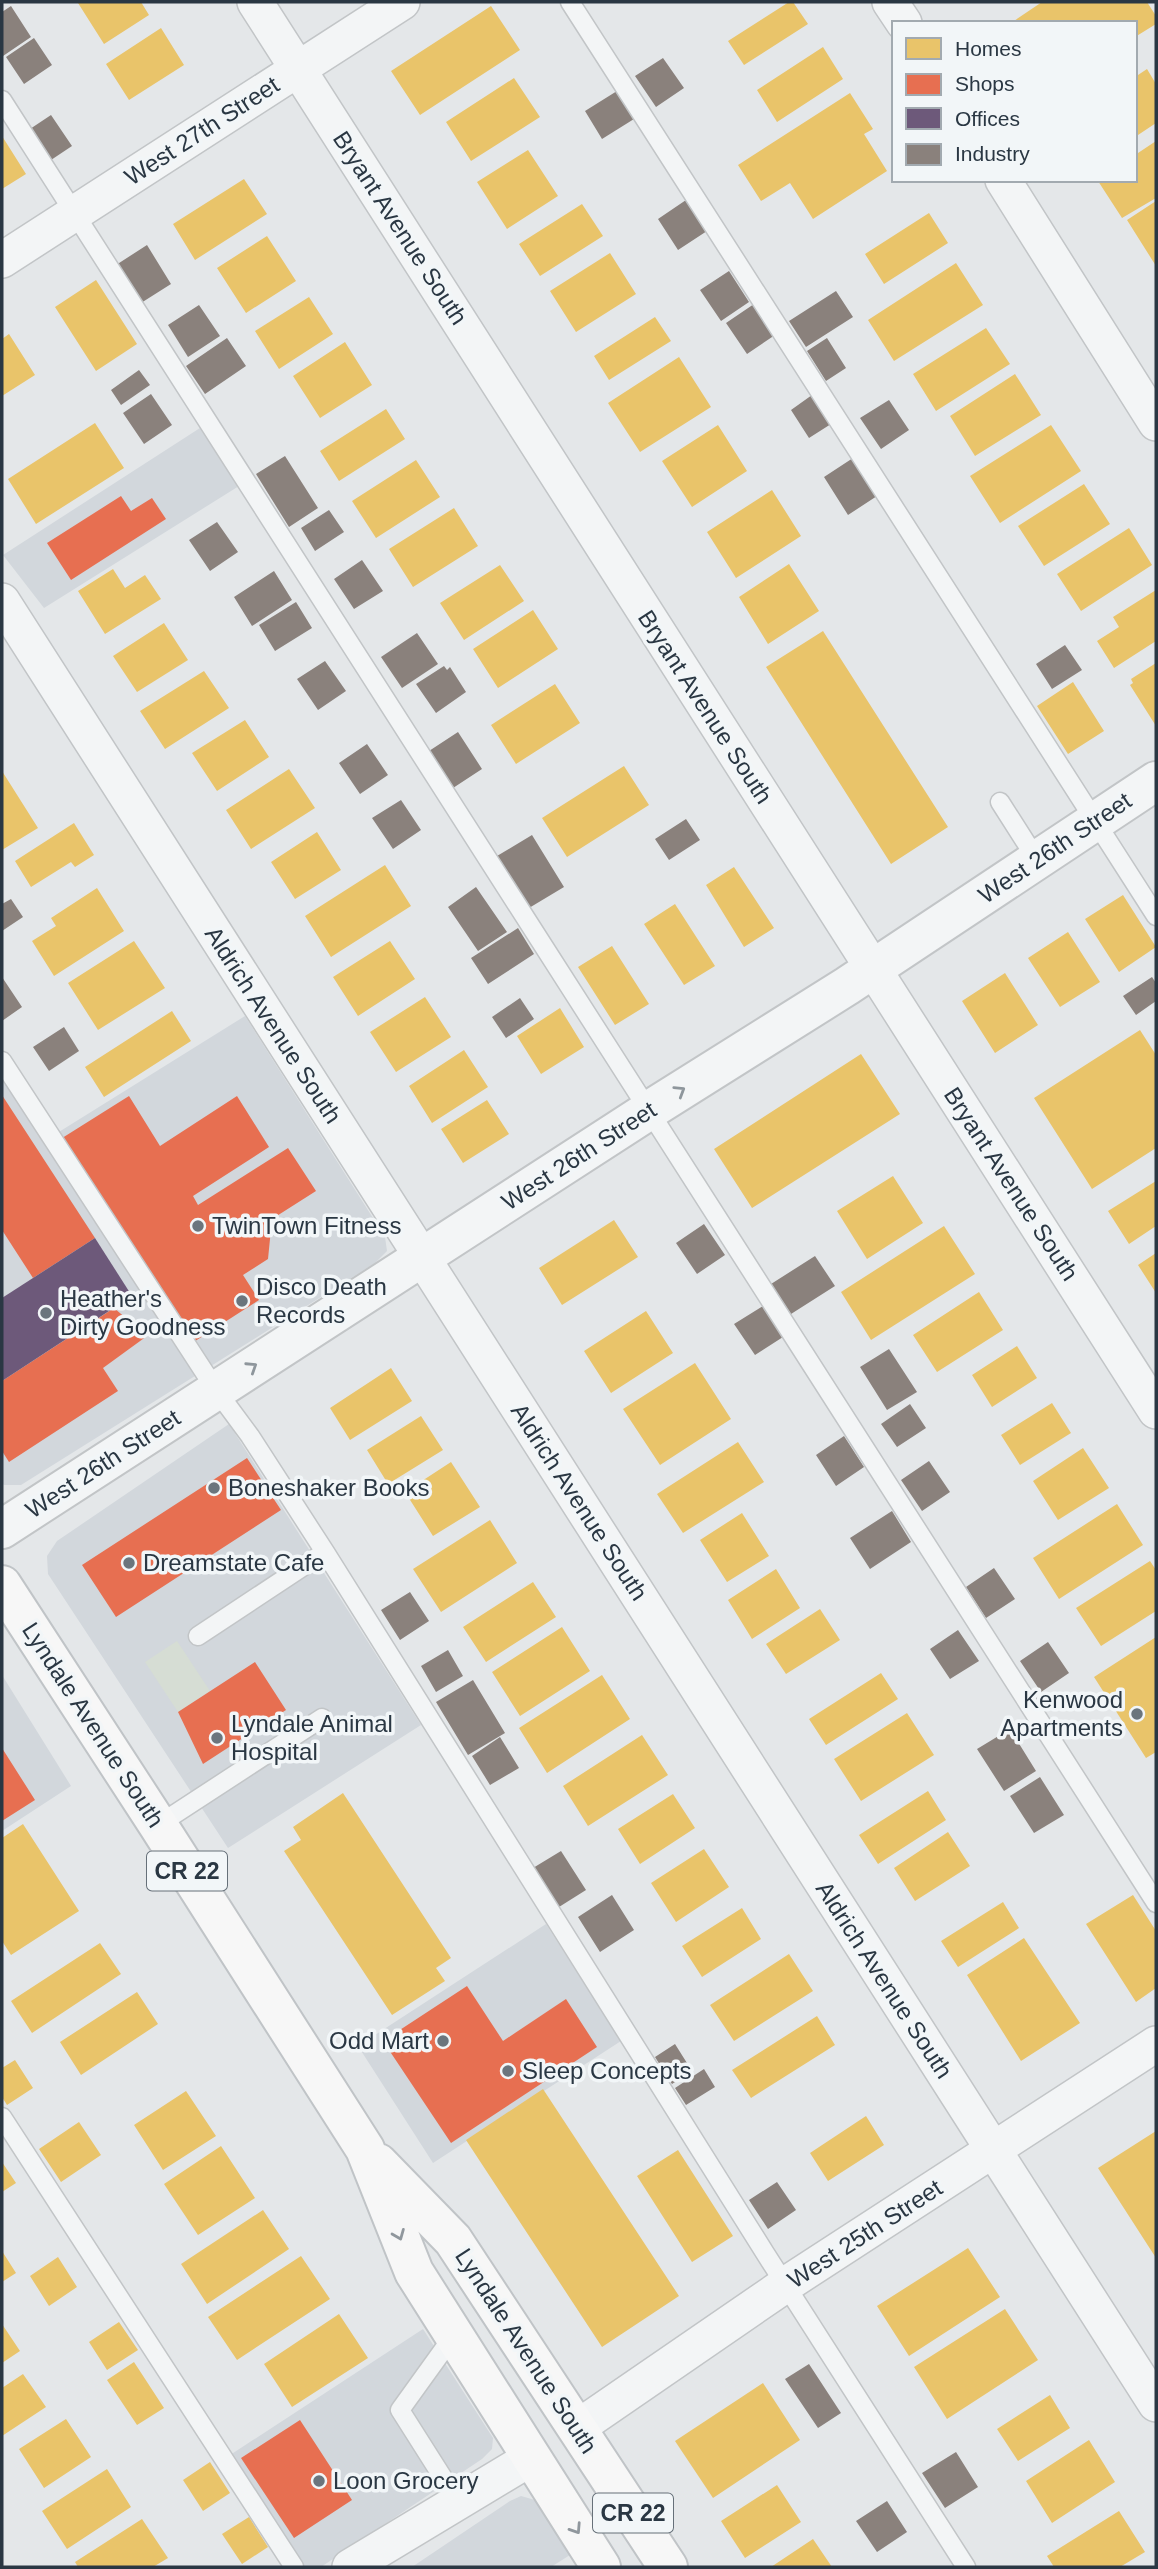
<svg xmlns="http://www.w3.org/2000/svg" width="1158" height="2569" font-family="Helvetica,sans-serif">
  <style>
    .built { fill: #d2d7dc }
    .green { fill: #d6ddd4 }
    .homes { fill: #e9c46a }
    .shops { fill: #e76f51 }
    .offices { fill: #6d597a }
    .industry { fill: #8a817c }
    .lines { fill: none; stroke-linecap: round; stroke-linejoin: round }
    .service-casing { stroke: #c2c5c7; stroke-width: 21 }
    .minor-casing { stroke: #c2c5c7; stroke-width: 38 }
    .tertiary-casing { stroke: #c2c5c7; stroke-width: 42 }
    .primary-casing { stroke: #c0c4c7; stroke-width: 42 }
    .service { stroke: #f3f5f6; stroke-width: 18 }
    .minor { stroke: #f3f5f6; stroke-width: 35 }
    .tertiary { stroke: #f3f5f6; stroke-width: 38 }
    .primary { stroke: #f7f7f7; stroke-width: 38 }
    .oneway { stroke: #8e969c }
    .oneway2 { stroke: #90979d }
    .poi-dot { fill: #6b757d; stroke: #f2f6f8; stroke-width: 2.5 }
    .labels { text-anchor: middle; stroke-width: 7; stroke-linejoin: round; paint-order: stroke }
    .shield { fill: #f2f6f8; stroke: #667079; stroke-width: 2 }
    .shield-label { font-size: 23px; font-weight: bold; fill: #2a3743 }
    .street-label { font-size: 24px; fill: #2a3743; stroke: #f2f6f8 }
    .poi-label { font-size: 24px; fill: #2a3743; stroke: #f2f6f8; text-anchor: start }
  </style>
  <rect width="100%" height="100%" fill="#e4e7e9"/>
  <path class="built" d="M200,428L239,486L44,608L3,555Z
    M245,1016L385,1237L387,1251L375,1263L21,1485H4L2,1483V1052L54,1135Z
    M229,1424L421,1725L228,1848L48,1574L47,1556L57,1541Z
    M2,1675L71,1786L2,1831Z
    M546,1924L621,2041L433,2163L358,2046Z
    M423,2329L493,2438L492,2449L482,2459L321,2567H295L224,2459Z
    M521,2496L535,2500L570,2555L551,2567H412L510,2501Z"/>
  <path class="green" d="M177,1641L210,1691L178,1712L145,1662Z"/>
  <path class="homes" d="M80,2H141L149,15L104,44L78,3Z
    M789,2H793L808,24L744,65L728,41Z
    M1042,2H1147L1156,16V24L1135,37V23H1011Z
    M491,6L520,50L420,115L391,71Z
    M161,28L184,65L129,100L106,64Z
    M823,47L843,79L777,122L757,90Z
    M1147,69L1156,84V123L1135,137V77Z
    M514,78L540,117L471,161L446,122Z
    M850,93L873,129L864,134L887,171L813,219L790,183L761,201L738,165Z
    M2,136L26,174L2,189Z
    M1156,141V198L1122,218L1098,181L1135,180V155Z
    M528,150L558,196L507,229L477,182Z
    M244,179L267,214L195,260L173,224Z
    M1156,201V266L1127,220Z
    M582,204L603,236L540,276L519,244Z
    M929,213L948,243L884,284L865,254Z
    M267,236L296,281L246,313L217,268Z
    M610,253L636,294L576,332L550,291Z
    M956,263L983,305L894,361L868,320Z
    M96,280L137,344L96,371L55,307Z
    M309,297L333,334L279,369L255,331Z
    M655,317L671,341L609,380L594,356Z
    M986,328L1010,364L936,411L913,374Z
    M9,334L35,375L2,396V339Z
    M345,342L372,385L320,418L293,376Z
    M679,357L711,407L640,452L608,403Z
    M1015,374L1041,415L975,456L950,416Z
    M386,409L405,439L339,481L320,451Z
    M95,423L124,468L36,524L8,479Z
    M718,425L747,471L692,507L662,461Z
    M1051,425L1081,471L1000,523L970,476Z
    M416,460L440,497L376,538L352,501Z
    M1084,484L1110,524L1044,566L1018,526Z
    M772,490L801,536L736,578L707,532Z
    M454,508L478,546L413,587L389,549Z
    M1129,528L1152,565L1081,611L1057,574Z
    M789,564L819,611L768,644L739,597Z
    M500,565L524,601L464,640L440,603Z
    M113,569L125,588L145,575L161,599L105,634L78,591Z
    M1156,590V641L1114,668L1097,641L1119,627L1113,617Z
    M533,610L558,649L498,688L473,649Z
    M164,623L188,660L137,692L113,656Z
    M823,631L948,827L891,864L766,667Z
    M1156,663V726L1130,685L1133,683L1131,679Z
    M204,671L229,708L165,749L140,711Z
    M1073,682L1104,731L1068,754L1037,706Z
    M555,684L580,723L516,764L491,725Z
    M245,720L269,757L217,791L192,753Z
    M624,766L649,805L567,857L542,818Z
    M289,769L315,808L251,849L226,810Z
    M2,771L38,828L2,850Z
    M74,823L94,855L75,867L71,862L31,887L15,861Z
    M317,832L341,870L295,899L271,862Z
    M385,865L411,906L331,957L305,916Z
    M734,867L774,928L744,947L706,885Z
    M97,888L124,931L54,976L32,941L56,926L51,918Z
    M1123,895L1156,947L1119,972L1085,919Z
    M675,904L715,966L684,985L644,924Z
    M1068,932L1100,982L1060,1007L1028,958Z
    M134,941L165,988L98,1030L68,983Z
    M390,941L415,979L358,1016L333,977Z
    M612,946L649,1004L615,1025L578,967Z
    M1005,973L1038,1025L995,1053L962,1001Z
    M425,997L451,1037L396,1072L370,1032Z
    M560,1008L584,1047L541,1074L517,1036Z
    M172,1011L191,1041L104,1097L85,1067Z
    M1140,1030L1156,1055V1148L1092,1189L1034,1098Z
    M464,1050L488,1087L432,1123L409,1086Z
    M861,1054L900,1114L752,1208L714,1149Z
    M487,1100L509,1134L463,1163L441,1129Z
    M893,1176L923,1223L867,1259L837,1211Z
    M1156,1181V1226L1129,1244L1108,1211Z
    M614,1220L638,1257L562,1305L539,1268Z
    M944,1226L975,1274L871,1340L841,1292Z
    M1156,1253V1293L1138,1265Z
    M979,1292L1003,1330L937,1372L913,1335Z
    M646,1311L673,1353L611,1393L584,1351Z
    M1017,1346L1037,1378L992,1407L972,1375Z
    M695,1363L731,1419L660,1465L623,1409Z
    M391,1368L412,1401L350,1440L330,1408Z
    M1052,1403L1071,1433L1020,1465L1001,1435Z
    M421,1416L443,1450L388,1484L367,1450Z
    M738,1442L764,1482L683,1533L657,1494Z
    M1083,1448L1109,1488L1058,1520L1033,1481Z
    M451,1462L480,1507L433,1536L405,1492Z
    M1117,1504L1143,1545L1059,1599L1033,1558Z
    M742,1513L769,1556L727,1582L700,1540Z
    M490,1520L517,1563L441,1612L413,1569Z
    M1150,1561L1156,1570V1611L1101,1646L1076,1608Z
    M776,1569L800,1608L752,1639L728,1600Z
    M533,1582L556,1617L486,1662L463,1627Z
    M820,1609L840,1640L786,1674L766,1644Z
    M562,1627L590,1671L520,1716L492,1672Z
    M1156,1637V1752L1146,1758L1094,1677Z
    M881,1673L898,1699L826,1745L809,1719Z
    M602,1675L630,1719L547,1773L519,1728Z
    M907,1713L934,1755L861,1801L834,1759Z
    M642,1735L668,1775L588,1826L563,1786Z
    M928,1791L946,1820L878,1864L859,1835Z
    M343,1793L451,1958L436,1968L445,1981L392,2015L284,1851L301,1840L293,1827Z
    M673,1794L695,1828L640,1864L618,1829Z
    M23,1824L79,1911L11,1955L2,1941V1838Z
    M948,1832L970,1866L915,1901L894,1868Z
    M704,1849L729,1887L676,1922L651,1883Z
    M1133,1895L1156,1931V1988L1136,2002L1086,1924Z
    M1003,1902L1019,1928L958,1967L941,1941Z
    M742,1908L761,1939L702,1977L682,1946Z
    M1024,1938L1080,2023L1021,2061L967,1975Z
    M100,1943L121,1974L32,2033L11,2001Z
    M789,1954L813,1991L734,2041L710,2005Z
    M137,1992L158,2024L81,2075L60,2042Z
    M817,2016L835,2045L751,2098L732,2070Z
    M15,2060L33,2088L7,2105L2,2097V2068Z
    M543,2089L679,2296L602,2347L466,2140Z
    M186,2091L216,2136L163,2170L134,2125Z
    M866,2116L884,2145L828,2181L810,2153Z
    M79,2122L101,2155L61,2182L39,2149Z
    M1156,2131V2258L1098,2168Z
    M221,2146L255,2198L198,2235L164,2184Z
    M678,2150L733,2236L692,2262L637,2176Z
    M2,2162L16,2183L2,2192Z
    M263,2210L289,2249L207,2304L181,2264Z
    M968,2248L1000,2297L909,2356L877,2306Z
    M2,2251L16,2273L2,2282Z
    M301,2256L330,2299L237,2360L208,2317Z
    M58,2257L77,2287L49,2306L30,2276Z
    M1005,2309L1038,2360L947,2419L914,2367Z
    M339,2314L368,2358L292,2407L264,2364Z
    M119,2322L138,2350L107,2370L89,2342Z
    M2,2324L20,2351L2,2363Z
    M134,2362L164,2408L137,2425L107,2380Z
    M23,2374L46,2407L2,2436V2388Z
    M763,2383L800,2440L713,2498L675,2441Z
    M1050,2395L1070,2428L1018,2461L997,2429Z
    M66,2419L91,2457L44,2488L19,2449Z
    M1089,2440L1115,2482L1052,2523L1026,2481Z
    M210,2462L230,2493L203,2511L183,2480Z
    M107,2469L131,2507L67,2549L42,2511Z
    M777,2485L801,2522L745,2558L721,2521Z
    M1119,2511L1145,2552L1120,2567H1054L1047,2556Z
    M249,2517L268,2547L242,2564L222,2534Z
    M142,2519L168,2558L153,2567H78L75,2562Z
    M813,2539L832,2567H771Z"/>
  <path class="shops" d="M121,496L131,511L152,498L166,519L71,580L47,543Z
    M2,1095L95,1238L33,1278L2,1230Z
    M129,1096L160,1146L237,1096L269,1147L193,1196L198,1205L288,1148L316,1191L272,1219L268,1259L243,1275L259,1300L189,1345L59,1140Z
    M114,1308L147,1336L103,1368L118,1391L9,1462L2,1451V1381Z
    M247,1458L281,1510L116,1617L82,1565Z
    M255,1662L286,1710L203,1764L178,1712Z
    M2,1748L35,1800L2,1821Z
    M467,1986L503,2041L566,1999L597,2047L451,2143L383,2041Z
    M300,2420L352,2500L294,2538L241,2458Z"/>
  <path class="offices" d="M95,1238L132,1296L2,1381V1298Z"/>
  <path class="industry" d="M11,6L31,37L3,56L2,12Z
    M34,38L52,65L24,84L6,57Z
    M663,58L684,88L656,107L635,76Z
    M617,91L634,119L602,139L585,111Z
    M51,115L72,146L48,162L27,131Z
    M686,200L707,231L678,250L658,219Z
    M147,245L171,284L141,303L116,265Z
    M729,271L749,302L721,321L700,290Z
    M836,291L853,317L806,347L789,321Z
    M754,304L775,335L747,354L726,323Z
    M199,305L220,336L188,357L168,325Z
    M227,338L246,366L205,394L186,366Z
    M827,338L846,368L826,381L807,351Z
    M139,370L150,385L121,405L111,390Z
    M151,394L172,425L144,444L123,413Z
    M812,395L831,424L809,438L791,410Z
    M889,400L909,430L881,449L860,418Z
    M285,456L318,508L289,527L256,474Z
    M853,458L877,496L848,515L824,477Z
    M329,510L344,532L315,551L301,528Z
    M217,522L238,552L210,571L189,540Z
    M362,560L383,591L354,609L334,579Z
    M274,571L292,600L252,626L234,597Z
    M296,602L312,628L275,651L259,625Z
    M417,633L438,664L402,688L381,657Z
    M1065,645L1082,670L1052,689L1036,664Z
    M325,661L346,691L318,710L297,679Z
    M444,666L447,670L450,667L466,692L436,713L416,684Z
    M458,732L482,769L453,788L429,751Z
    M367,744L388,775L360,794L339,763Z
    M401,800L421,830L393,849L372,818Z
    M686,819L700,840L669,860L655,839Z
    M532,835L564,887L529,908L497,856Z
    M476,887L507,932L478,951L448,907Z
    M11,899L23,917L2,931V904Z
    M518,928L534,954L488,984L471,958Z
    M2,977L22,1007L2,1021Z
    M1152,977L1156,983V1001L1136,1015L1123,996Z
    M520,998L534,1019L506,1038L492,1017Z
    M64,1027L79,1051L49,1071L33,1047Z
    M704,1224L725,1255L697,1274L676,1243Z
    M815,1256L835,1286L791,1314L771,1284Z
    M763,1306L783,1337L755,1355L734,1324Z
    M889,1349L917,1392L887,1410L860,1367Z
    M910,1404L926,1428L897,1447L881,1424Z
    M844,1436L864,1467L836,1486L816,1455Z
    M929,1461L950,1492L922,1511L901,1480Z
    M892,1511L911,1542L870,1569L850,1538Z
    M994,1568L1015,1599L986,1618L966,1587Z
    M410,1592L429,1621L400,1640L381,1610Z
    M958,1630L979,1661L950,1679L930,1649Z
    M1048,1642L1069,1673L1041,1692L1020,1661Z
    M448,1650L463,1676L436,1692L421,1666Z
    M473,1680L505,1733L468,1755L436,1702Z
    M1010,1729L1036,1771L1004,1791L977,1749Z
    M500,1737L519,1768L490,1785L472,1756Z
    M1040,1777L1064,1815L1034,1833L1010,1796Z
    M561,1851L586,1890L559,1907L533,1868Z
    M612,1895L634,1930L600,1952L578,1917Z
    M675,2044L692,2071L672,2084L655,2057Z
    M704,2069L715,2087L686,2105L675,2088Z
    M777,2182L796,2210L768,2229L749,2200Z
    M809,2364L841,2413L818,2428L785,2379Z
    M956,2452L978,2487L945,2508L922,2473Z
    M887,2501L907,2532L877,2552L856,2521Z"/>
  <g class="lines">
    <g class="service-casing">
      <path id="service" d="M570,2L1156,916
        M2,100L1156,1903
        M1000,802L1037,860
        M2,1061L216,1390L250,1436L325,1552L765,2253L966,2567
        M198,1636L325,1552
        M158,1825L322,1718
        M2,2117L294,2567
        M454,2335L400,2410L459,2503"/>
    </g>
    <g class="minor-casing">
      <path id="minor" d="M255,2L1156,1411
        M890,2L904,23
        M1003,180L1156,423
        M2,260L402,2
        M2,601L1156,2404
        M577,2428L785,2285L1156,2044
        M350,2567L531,2458"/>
    </g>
    <g class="tertiary-casing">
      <path id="tertiary" d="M2,1529L648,1111L847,986L1156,781"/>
    </g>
    <g class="primary-casing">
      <path id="primary" d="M2,1585L158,1825L365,2149L414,2272L601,2567
        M378,2163L453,2240L668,2567"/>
    </g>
    <use href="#service" class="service"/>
    <use href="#minor" class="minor"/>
    <use href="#tertiary" class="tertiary"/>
    <use href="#primary" class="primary"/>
  </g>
  <defs><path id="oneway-chevron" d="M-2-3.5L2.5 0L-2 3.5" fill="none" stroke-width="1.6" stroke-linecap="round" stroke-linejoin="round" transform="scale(1.75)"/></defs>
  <g class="oneway">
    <use href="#oneway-chevron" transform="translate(680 1091) rotate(-32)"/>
    <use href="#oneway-chevron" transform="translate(252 1367) rotate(-33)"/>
  </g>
  <g class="oneway2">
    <use href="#oneway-chevron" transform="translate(399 2235) rotate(68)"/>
    <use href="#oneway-chevron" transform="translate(576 2529) rotate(57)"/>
  </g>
  <g class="poi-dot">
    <circle cx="198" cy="1226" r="7"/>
    <circle cx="242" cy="1301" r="7"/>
    <circle cx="46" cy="1313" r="7"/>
    <circle cx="214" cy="1488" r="7"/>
    <circle cx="129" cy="1563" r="7"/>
    <circle cx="1137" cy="1714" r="7"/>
    <circle cx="217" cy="1738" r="7"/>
    <circle cx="443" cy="2041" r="7"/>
    <circle cx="508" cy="2071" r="7"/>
    <circle cx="319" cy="2481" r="7"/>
  </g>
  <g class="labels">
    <g class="shield">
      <rect x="147" y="1851.5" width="80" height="39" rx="5"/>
      <rect x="593" y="2493.5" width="80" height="39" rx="5"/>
    </g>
    <g class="shield-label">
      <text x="187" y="1879">CR 22</text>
      <text x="633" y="2521">CR 22</text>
    </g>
    <g class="street-label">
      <text transform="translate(202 131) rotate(-33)" y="8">West 27th Street</text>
      <text transform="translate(400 228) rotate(57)" y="8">Bryant Avenue South</text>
      <text transform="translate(705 707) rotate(57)" y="8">Bryant Avenue South</text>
      <text transform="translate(1055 848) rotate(-34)" y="8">West 26th Street</text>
      <text transform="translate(273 1025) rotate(57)" y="8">Aldrich Avenue South</text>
      <text transform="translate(579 1156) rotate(-33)" y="8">West 26th Street</text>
      <text transform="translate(1011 1184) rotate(57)" y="8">Bryant Avenue South</text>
      <text transform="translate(103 1464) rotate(-33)" y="8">West 26th Street</text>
      <text transform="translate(579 1502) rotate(57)" y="8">Aldrich Avenue South</text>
      <text transform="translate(93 1725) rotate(57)" y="8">Lyndale Avenue South</text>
      <text transform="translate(884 1980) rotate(57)" y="8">Aldrich Avenue South</text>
      <text transform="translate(865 2234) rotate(-33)" y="8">West 25th Street</text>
      <text transform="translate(526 2351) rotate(57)" y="8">Lyndale Avenue South</text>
    </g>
    <g class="poi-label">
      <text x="212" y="1234">TwinTown Fitness</text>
      <text x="256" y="1295">Disco Death<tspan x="256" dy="28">Records</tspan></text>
      <text x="60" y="1307">Heather's<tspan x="60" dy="28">Dirty Goodness</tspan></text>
      <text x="228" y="1496">Boneshaker Books</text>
      <text x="143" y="1571">Dreamstate Cafe</text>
      <text x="1123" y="1708" text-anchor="end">Kenwood<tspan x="1123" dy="28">Apartments</tspan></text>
      <text x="231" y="1732">Lyndale Animal<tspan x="231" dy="28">Hospital</tspan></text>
      <text x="429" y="2049" text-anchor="end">Odd Mart</text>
      <text x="522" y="2079">Sleep Concepts</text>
      <text x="333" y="2489">Loon Grocery</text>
    </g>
  </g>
  <rect width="1158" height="2569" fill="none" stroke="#2a3743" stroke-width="7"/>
  <rect x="892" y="21" width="245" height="161" fill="#f2f6f8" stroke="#a2aab0" stroke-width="2"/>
  <rect x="906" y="38" width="35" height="21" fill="#e9c46a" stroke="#a2aab0" stroke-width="2"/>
  <text x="955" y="56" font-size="21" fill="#2a3743">Homes</text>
  <rect x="906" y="74" width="35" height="21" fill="#e76f51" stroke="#a2aab0" stroke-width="2"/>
  <text x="955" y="91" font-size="21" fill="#2a3743">Shops</text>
  <rect x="906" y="108" width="35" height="21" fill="#6d597a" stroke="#a2aab0" stroke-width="2"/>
  <text x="955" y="126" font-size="21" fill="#2a3743">Offices</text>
  <rect x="906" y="144" width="35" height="21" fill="#8a817c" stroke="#a2aab0" stroke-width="2"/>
  <text x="955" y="161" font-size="21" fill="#2a3743">Industry</text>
</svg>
